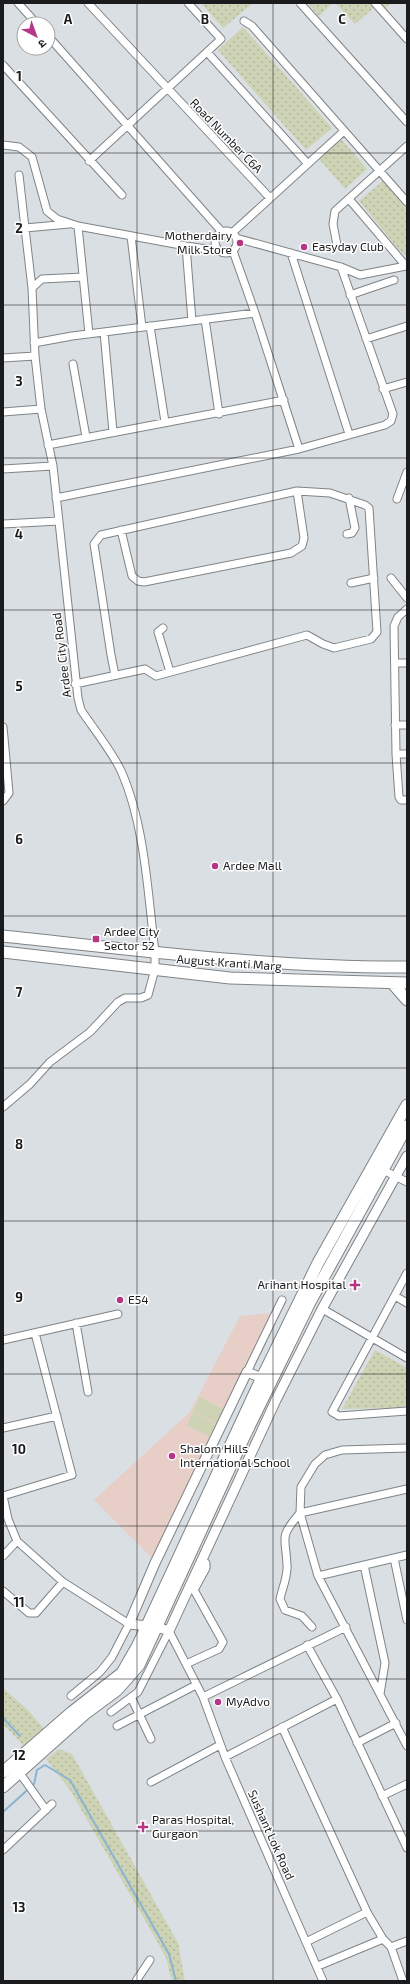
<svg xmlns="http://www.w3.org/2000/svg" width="410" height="1984" font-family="'Exo 2','Noto Sans Devanagari',sans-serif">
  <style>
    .education { fill: #e7cec6 }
    .grass { fill: url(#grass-dots) }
    .garden { fill: #cdd3b4 }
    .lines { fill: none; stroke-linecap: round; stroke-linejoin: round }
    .stream { stroke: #8ab4d2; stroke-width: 2 }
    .minor-casing { stroke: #7f8487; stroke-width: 9 }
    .tertiary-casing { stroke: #7f8487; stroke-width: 11 }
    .secondary-casing { stroke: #7f8487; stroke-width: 13 }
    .minor { stroke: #fff; stroke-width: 7 }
    .tertiary { stroke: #fff; stroke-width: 9 }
    .secondary { stroke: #fff; stroke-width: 11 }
    .grid { fill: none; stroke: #1a1b1d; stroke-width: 1; stroke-opacity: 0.55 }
    .poi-dot { fill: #b53684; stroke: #fff; stroke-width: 1.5 }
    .labels { text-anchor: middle; stroke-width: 3; stroke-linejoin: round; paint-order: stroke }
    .street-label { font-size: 12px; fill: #1a1b1d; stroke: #fff }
    .poi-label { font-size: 12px; fill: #1a1b1d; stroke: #fff; text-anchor: start }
    .grid-label { font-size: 13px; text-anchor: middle; font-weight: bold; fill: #1a1b1d; stroke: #fff; stroke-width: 3; stroke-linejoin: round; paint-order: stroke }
  </style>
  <defs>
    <pattern id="grass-dots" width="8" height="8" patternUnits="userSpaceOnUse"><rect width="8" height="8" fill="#cdd3b4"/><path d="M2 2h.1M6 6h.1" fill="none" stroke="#afb59a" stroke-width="1.8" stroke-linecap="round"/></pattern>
  </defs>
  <rect width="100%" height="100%" fill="#dadfe3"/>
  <path class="education" d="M272,1313L152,1558L94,1500L190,1412L240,1316Z"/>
  <path class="grass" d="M201,3H253L223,28Z
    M308,3H333L319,16Z
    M335,3H392L383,10L377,5L355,24Z
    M243,27L332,128L306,150L218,50Z
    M341,139L367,169L345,189L319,159Z
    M383,181L407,208V256L400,251L359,201Z
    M375,1350L407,1368V1404L401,1408L342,1409Z
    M3,1688L28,1710L44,1729L24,1746L3,1724Z
    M59,1749L72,1754L178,1943L185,1981H172L166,1958L158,1943L70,1790L46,1759Z"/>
  <path class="garden" d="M200,1397L223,1409L217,1423L193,1411Z
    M193,1412L216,1424L210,1437L187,1425Z"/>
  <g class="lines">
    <path class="stream" d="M3,1718L20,1736
      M3,1812L34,1784L37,1770L45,1765L70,1780L169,1954L176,1981"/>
    <g class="minor-casing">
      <path id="minor" d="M18,3L37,24
        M88,3L270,198
        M300,3L407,122
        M375,3L407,39
        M244,21L252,26L407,202
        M48,36L222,232
        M207,52L308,164
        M3,65L122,195
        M3,145L19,147L32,157L47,211L57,219L78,226L186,246L220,251
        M89,161L221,39L188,3
        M19,175L25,228L69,224
        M78,226L89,334
        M25,228L32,288
        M215 242a11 11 0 1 1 22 0a11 11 0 1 1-22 0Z
        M232,233L344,131
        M131,236L142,327
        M236,238L341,267L360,275L406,266L349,199
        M337,245L333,224L335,211L407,146
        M186,246L192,321
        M233,251L255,313L299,449
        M291,253L349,434
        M350,295L394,280
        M205,319L219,414
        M150,326L165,422
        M104,332L113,432
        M366,339L407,326
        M34,343L72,336L255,313
        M3,358L35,356
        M73,364L86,437
        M383,389L407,382
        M3,412L41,409
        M48,445L284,400
        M3,469L53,466
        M56,498L299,449L385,425L391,421L393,414L341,267
        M397,499L407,472
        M3,524L59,521
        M121,530L132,576L138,581L144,582L291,553L302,546L304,538L297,491
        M347,534L352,533L355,528L349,498
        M391,578L407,598
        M351,583L374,578
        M407,609L398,617L394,626L396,754L399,797L401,800H407
        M163,628L158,632L170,672
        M395,663H407
        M75,684L145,669L156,676L307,635L323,644L334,648L371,639L377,632L369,508L365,505L330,493L297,491L101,535L94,544L111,655L115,675
        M395,725H407
        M3,727L9,793L3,801
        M396,754H407
        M3,1107L30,1084L50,1062L90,1032L118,1002L125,998H141L148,995L155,969V952C148,895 145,826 122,773C114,754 93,728 81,710L78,698L53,466L41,409L35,356L32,288L42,279L83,277
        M383,1170L407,1182
        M407,1273L332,1412L339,1416L407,1411
        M395,1296L407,1303
        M326,1311L407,1358
        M76,1323L88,1392
        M3,1340L118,1314
        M247,1372L282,1300
        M3,1428L57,1416
        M407,1448L342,1450L325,1455L315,1464L301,1487L300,1513L318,1576L407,1746
        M3,1496L8,1519L17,1541L63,1582L129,1624L112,1657L100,1672L71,1696
        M3,1496L72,1475L35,1333
        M3,1556L17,1541
        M394,1558L407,1620
        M364,1565L385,1663L380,1694
        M318,1576L407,1555
        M3,1591L29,1613H36L63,1582
        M312,1627L302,1616L285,1610L280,1599C282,1589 288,1576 287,1565C286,1536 278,1539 300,1513L407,1489
        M169,1631L203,1697L225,1757L323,1981
        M307,1645L337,1699L407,1848
        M186,1664L219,1649L223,1642L194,1590L206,1568V1563L202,1560
        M131,1697L151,1739
        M203,1697L346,1627
        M111,1712L138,1692L169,1631
        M117,1726L196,1685
        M282,1727L367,1912L383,1939L391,1947
        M357,1743L396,1723
        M225,1757L337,1699
        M19,1772L46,1810
        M151,1782L220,1745
        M382,1796L407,1784
        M3,1850L52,1804
        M306,1942L367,1912
        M318,1966L383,1939
        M136,1981L150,1960
        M403,1981L391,1947L407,1941"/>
    </g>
    <g class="tertiary-casing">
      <path id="tertiary" d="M262,1378L247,1372L155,1563L129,1624L157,1627L169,1631L276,1400L322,1309L407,1156"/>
    </g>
    <g class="secondary-casing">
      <path id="secondary" d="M3,936C137,950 272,968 407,967
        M3,952L230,978L407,983
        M393,984L407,1000
        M3,1772L72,1712L122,1673L138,1645L257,1388L318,1263L407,1105
        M3,1787L86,1713L117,1690L139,1665L245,1435L310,1302L407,1126"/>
    </g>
    <use href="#minor" class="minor"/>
    <use href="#tertiary" class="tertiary"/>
    <use href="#secondary" class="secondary"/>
  </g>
  <path class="grid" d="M137,3V1981M273,3V1981M3,153H407M3,305H407M3,458H407M3,610H407M3,763H407M3,916H407M3,1068H407M3,1221H407M3,1374H407M3,1526H407M3,1679H407M3,1831H407"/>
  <g class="poi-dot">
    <circle cx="240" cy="243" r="4"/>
    <circle cx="304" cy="247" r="4"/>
    <circle cx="215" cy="866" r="4"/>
    <rect x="92" y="935" width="8" height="8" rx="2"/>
    <path d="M353 1279h4v4h4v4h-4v4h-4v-4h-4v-4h4z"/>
    <circle cx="120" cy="1300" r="4"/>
    <circle cx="172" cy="1456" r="4"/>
    <circle cx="218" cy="1702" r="4"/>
    <path d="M141 1821h4v4h4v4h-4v4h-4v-4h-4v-4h4z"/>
  </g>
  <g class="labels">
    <g class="street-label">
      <text transform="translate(226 136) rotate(46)" y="4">Road Number C6A</text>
      <text transform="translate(62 655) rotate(-97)" y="4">Ardee City Road</text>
      <text transform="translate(229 963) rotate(4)" y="4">August Kranti Marg</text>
      <text transform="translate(271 1835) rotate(66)" y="4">Sushant Lok Road</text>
    </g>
    <g class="poi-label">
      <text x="232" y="240" text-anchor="end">Motherdairy<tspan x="232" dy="14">Milk Store</tspan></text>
      <text x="312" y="251">Easyday Club</text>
      <text x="223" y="870">Ardee Mall</text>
      <text x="104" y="936">Ardee City<tspan x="104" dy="14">Sector 52</tspan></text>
      <text x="346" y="1289" text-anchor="end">Arihant Hospital</text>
      <text x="128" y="1304">E54</text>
      <text x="180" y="1453">Shalom Hills<tspan x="180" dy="14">International School</tspan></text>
      <text x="226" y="1706">MyAdvo</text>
      <text x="152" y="1824">Paras Hospital,<tspan x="152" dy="14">Gurgaon</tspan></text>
    </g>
  </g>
  <g class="grid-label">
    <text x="68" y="24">A</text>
    <text x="205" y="24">B</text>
    <text x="342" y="24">C</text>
    <text x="19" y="81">1</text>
    <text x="19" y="233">2</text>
    <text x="19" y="386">3</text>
    <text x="19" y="539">4</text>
    <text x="19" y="691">5</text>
    <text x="19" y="844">6</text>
    <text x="19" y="997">7</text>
    <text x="19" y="1149">8</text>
    <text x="19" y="1302">9</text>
    <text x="19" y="1454">10</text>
    <text x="19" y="1607">11</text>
    <text x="19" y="1760">12</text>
    <text x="19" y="1912">13</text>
  </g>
  <rect width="410" height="1984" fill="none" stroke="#1a1b1d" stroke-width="8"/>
  <g transform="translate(36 36) rotate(139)"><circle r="19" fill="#ffffff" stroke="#a3a4a5"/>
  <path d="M0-3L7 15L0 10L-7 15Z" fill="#b53684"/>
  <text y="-6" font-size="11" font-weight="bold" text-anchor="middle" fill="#1a1b1d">उ</text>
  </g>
</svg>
